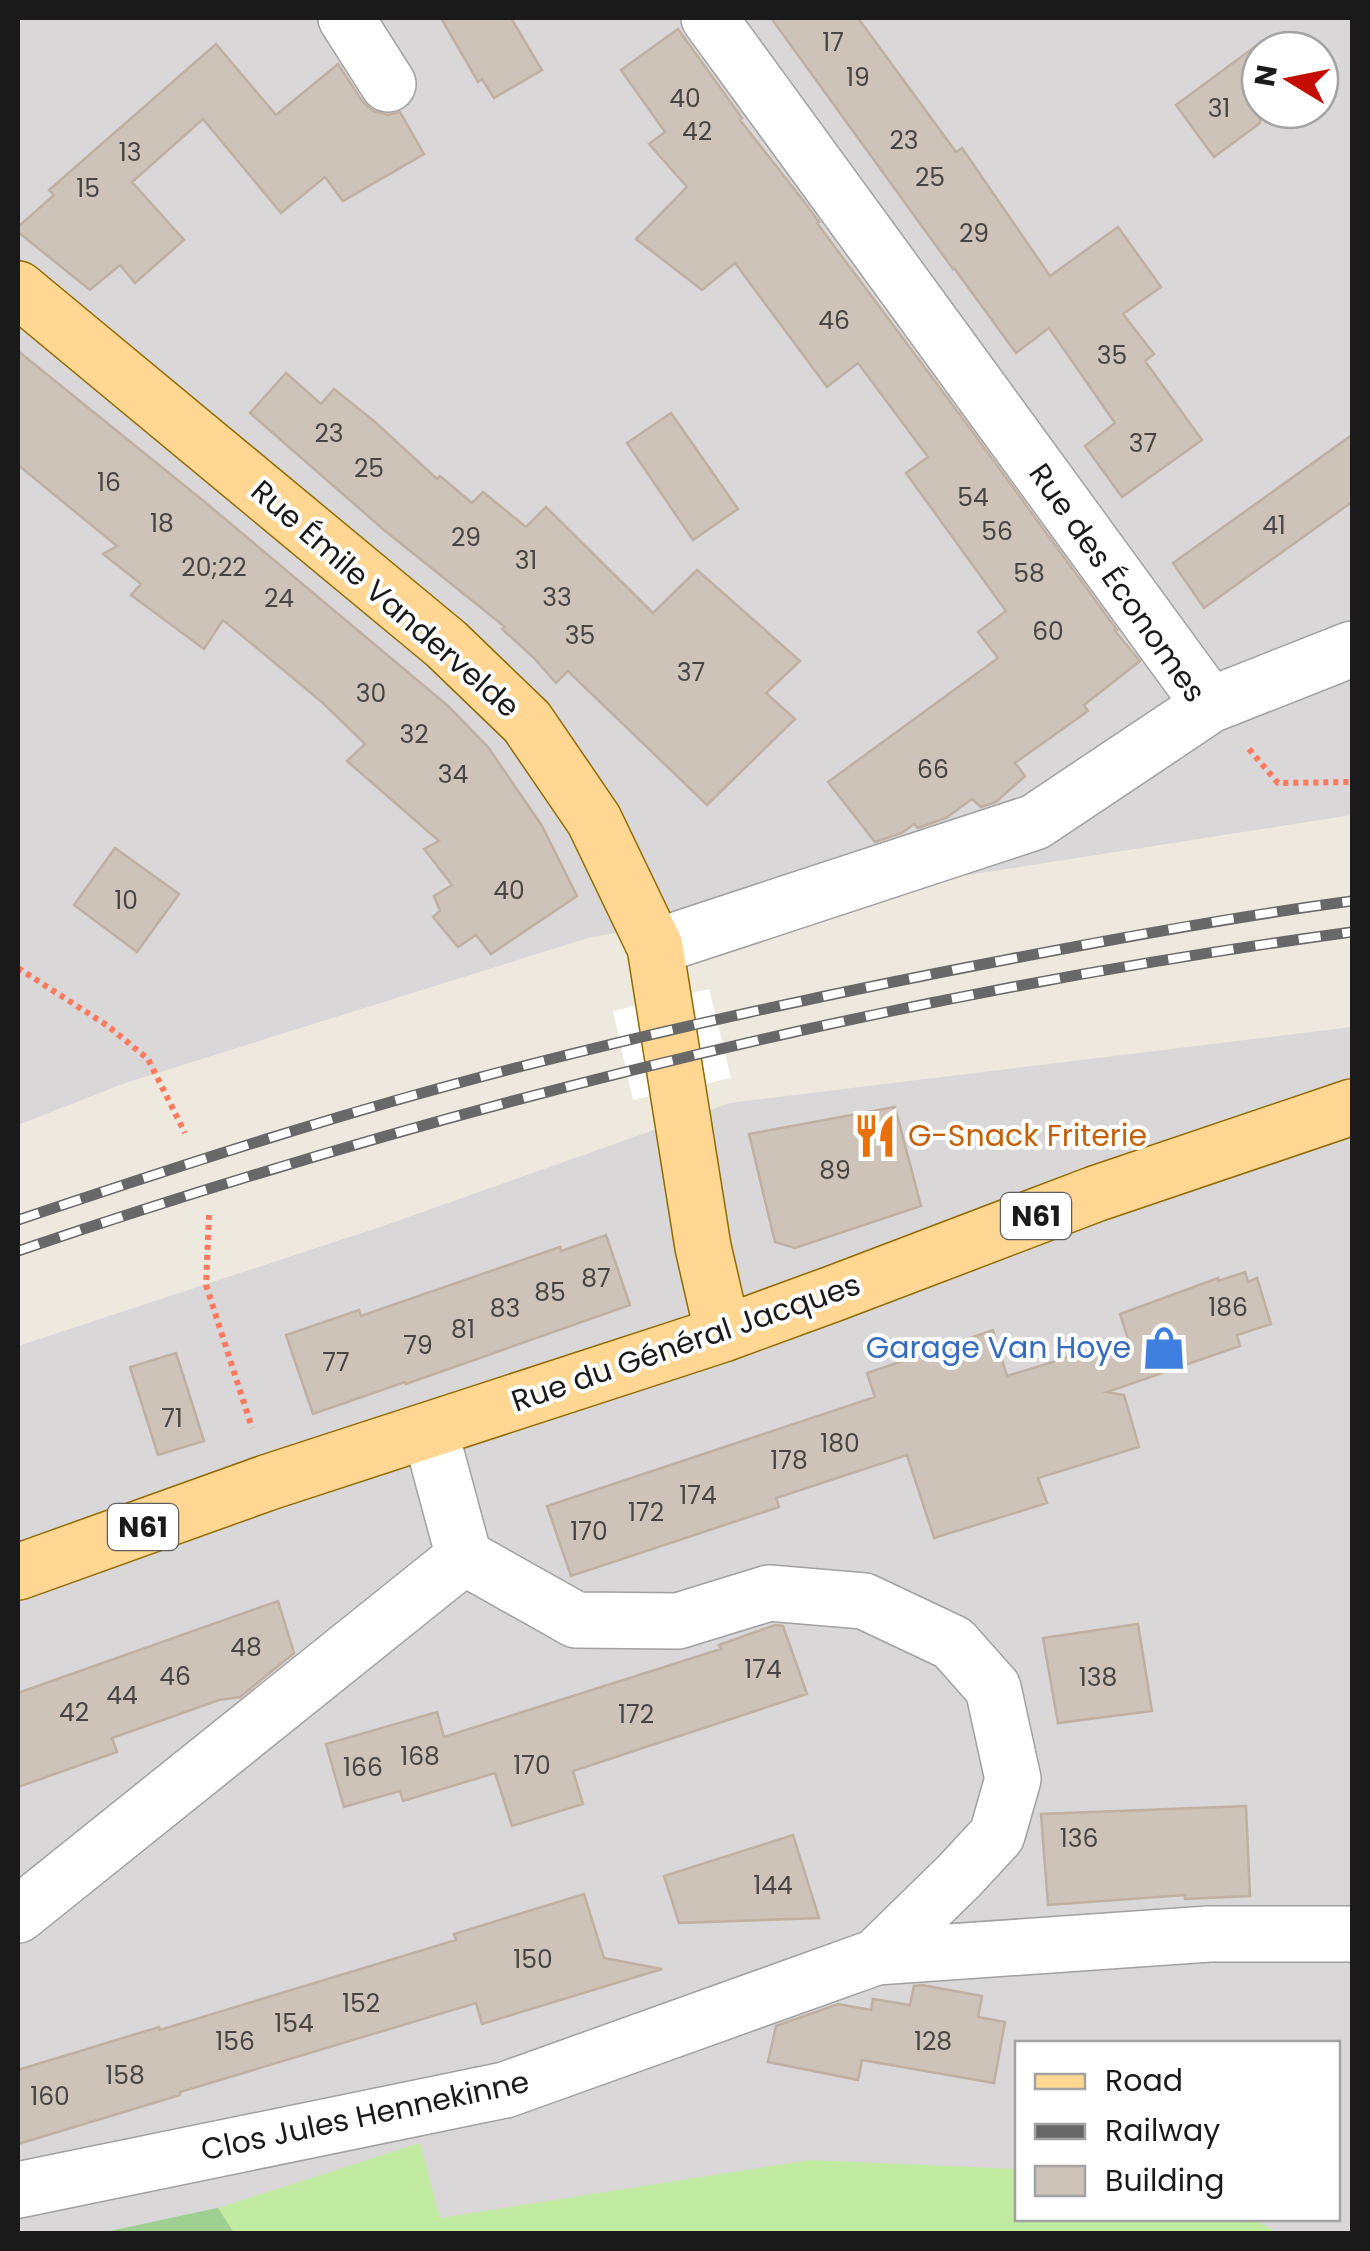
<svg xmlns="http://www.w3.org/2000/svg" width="1370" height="2251" font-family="Poppins,sans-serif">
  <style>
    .residential { fill: #d9d7d7; fill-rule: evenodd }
    .grass { fill: #c0eba1 }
    .forest { fill: #9fcf91 }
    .pier { fill: #fff }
    .building { fill: #cdc3b8; stroke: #bfb0a1; stroke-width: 2.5 }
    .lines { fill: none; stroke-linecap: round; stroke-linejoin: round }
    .minor-casing { stroke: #a1a1a1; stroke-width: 58 }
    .major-casing { stroke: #916b00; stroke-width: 58 }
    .path { stroke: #ff795e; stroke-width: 6; stroke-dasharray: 5 5; stroke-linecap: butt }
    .minor { stroke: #fff; stroke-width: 55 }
    .major { stroke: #ffd792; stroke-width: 55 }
    .rail-casing { stroke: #686868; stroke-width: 11 }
    .rail { stroke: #fff; stroke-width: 8; stroke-dasharray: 22; stroke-linecap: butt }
    .labels { text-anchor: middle; stroke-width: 8; stroke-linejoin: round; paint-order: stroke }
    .number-label { font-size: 25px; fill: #474442 }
    .shield { fill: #fff; stroke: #5f5f5f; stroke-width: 2.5 }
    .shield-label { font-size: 28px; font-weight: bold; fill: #1a1a1a }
    .street-label { font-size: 30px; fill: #1a1a1a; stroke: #fff }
    .food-label { font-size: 30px; fill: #c56008; stroke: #fff; text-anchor: start }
    .shop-label { font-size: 30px; fill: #366cbe; stroke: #fff; text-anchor: end }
  </style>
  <rect width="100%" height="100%" fill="#ede9df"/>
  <path class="residential" d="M18,18H1352V815L987,872L591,937L125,1083L18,1125ZM1260,50H1320V110H1260Z
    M1352,1027V2233H18V1346L386,1225L730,1103ZM1018,2044H1338V2218H1018Z"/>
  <path class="grass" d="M420,2143L440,2218L810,2160L1017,2169L1018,2218L1254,2219L1277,2233L234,2234L218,2208Z"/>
  <path class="forest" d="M218,2208L234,2233H101L217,2208Z"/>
  <path class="pier" d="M709,989L731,1078L633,1100L613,1011Z"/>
  <path class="building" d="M441,18H511L542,70L494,98L482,79L478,82Z
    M771,18H858L956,152L962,148L1050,276L1118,227L1161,287L1123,314L1154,354L1145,361L1202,440L1122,497L1085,446L1115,423L1049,328L1016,353L954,268L953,269Z
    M678,29L742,118L740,120L805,203L819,222L817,223L969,427L1117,630L1115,631L1140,661L1084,705L1088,711L1015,763L1025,776L996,802L981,807L972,799L946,818L918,828L914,824L902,833L875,842L828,782L998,658L978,632L1006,611L906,473L928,457L858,363L827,387L735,263L702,290L636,239L687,187L649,144L665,132L621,70Z
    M1260,43V123L1214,157L1176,105Z
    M216,44L276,115L338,64L362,101L373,111L388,115L400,112L424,154L343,201L325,177L281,213L203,119L132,182L184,240L135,283L120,265L90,290L18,232V227L54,195L49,190Z
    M18,351L206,503L448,706L488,747L542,826L577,896L491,954L476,935L458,947L433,917L440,911L434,896L452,885L424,849L439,841L347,761L365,744L323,703L223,620L204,649L131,595L141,584L103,554L117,546L18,465Z
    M286,373L321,404L334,389L375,422L437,479L440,476L472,503L483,492L526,527L546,507L653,613L697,570L800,661L766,693L795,719L707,805L568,671L556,683L534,658L502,629L505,627L384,530L250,413Z
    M671,413L738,509L693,540L627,443Z
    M1352,435V502L1204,608L1173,563Z
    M115,848L179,894L137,952L74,905Z
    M895,1107L921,1206L795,1248L775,1242L749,1134Z
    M606,1235L630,1305L406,1384L405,1382L313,1414L286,1335L359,1310L361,1316L560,1247L561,1251Z
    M1245,1272L1248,1282L1257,1278L1271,1324L1237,1335L1240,1346L1107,1392L1124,1395L1139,1447L1038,1478L1047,1503L934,1538L907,1455L776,1498L779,1507L571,1576L547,1506L875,1397L867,1373L993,1330L1007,1376L1128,1339L1120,1314L1218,1278V1281Z
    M176,1353L204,1441L158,1455L130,1367Z
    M278,1601L294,1653L240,1697L219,1700L112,1738L117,1752L18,1787V1693Z
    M1138,1624L1152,1711L1058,1723L1043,1638Z
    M775,1625L783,1626L807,1694L573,1771L583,1804L512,1826L495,1773L403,1801L400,1791L344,1807L326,1744L437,1712L444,1737L721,1649L719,1645Z
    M1246,1806L1250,1896L1185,1899V1895L1048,1905L1041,1814Z
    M793,1835L819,1918L679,1923L664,1876Z
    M584,1894L604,1958L662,1969L482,2024L476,2003L180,2092V2095L18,2144V2070L159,2027L160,2030L456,1940L454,1934Z
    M922,1985L982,1996L978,2017L1005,2022L994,2083L862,2060L858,2080L768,2062L776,2026L838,2004L871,2010L873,1999L910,2005L914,1986Z"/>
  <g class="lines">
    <g class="minor-casing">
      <path id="minor" d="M346,18L388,84
        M1210,705L1352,649
        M655,947L1035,822L1210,705L709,18
        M430,1431L464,1557L576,1620L678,1621L769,1593L864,1601L953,1643L993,1688L1013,1779L997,1835L959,1876L876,1957
        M18,1915L464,1557
        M18,2190L505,2090L876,1957L1209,1934H1352"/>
    </g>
    <g class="major-casing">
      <path id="major" d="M18,289L446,644L527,722L594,820L655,947L703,1247L723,1334
        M18,1572L269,1482L723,1334L835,1293L1095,1194L1352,1107"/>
    </g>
    <path class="path" d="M1249,749L1278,783L1352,782
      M18,968L108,1026L148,1059L185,1133
      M209,1215L206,1285L252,1428"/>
    <use href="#minor" class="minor"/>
    <use href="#major" class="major"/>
    <g class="rail-casing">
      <path id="rail" d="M18,1220C185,1164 353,1109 523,1066C684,1025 847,990 1010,959C1124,937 1238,916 1352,901
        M18,1251C451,1104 898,993 1352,932"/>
    </g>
    <use href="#rail" class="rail"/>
  </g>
  <defs>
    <g id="restaurant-bare" transform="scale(3.45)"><path d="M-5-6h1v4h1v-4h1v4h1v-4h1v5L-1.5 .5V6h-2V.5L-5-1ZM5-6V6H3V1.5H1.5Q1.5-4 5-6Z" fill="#e8710a" stroke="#fff" stroke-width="2.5" paint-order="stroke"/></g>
    <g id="shop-bare" transform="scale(3.45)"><path d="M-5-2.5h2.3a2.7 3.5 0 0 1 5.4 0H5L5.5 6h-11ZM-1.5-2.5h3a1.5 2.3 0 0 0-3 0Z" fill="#3f7fe0" stroke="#fff" stroke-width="2.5" paint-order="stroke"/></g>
  </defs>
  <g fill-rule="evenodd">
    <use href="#restaurant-bare" x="875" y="1136"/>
    <use href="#shop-bare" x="1164" y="1348"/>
  </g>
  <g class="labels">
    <g class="number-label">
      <text x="833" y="51">17</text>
      <text x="858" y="86">19</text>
      <text x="685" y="107">40</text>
      <text x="1219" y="117">31</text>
      <text x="697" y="140">42</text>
      <text x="904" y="149">23</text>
      <text x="130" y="161">13</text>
      <text x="930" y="186">25</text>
      <text x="88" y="197">15</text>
      <text x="974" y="242">29</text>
      <text x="834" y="329">46</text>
      <text x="1112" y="364">35</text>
      <text x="329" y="442">23</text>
      <text x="1143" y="452">37</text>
      <text x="369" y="477">25</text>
      <text x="109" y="491">16</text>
      <text x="973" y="506">54</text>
      <text x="162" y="532">18</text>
      <text x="1274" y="534">41</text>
      <text x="997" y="540">56</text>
      <text x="466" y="546">29</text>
      <text x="526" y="569">31</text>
      <text x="214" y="576">20;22</text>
      <text x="1029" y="582">58</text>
      <text x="557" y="606">33</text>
      <text x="279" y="607">24</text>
      <text x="1048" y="640">60</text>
      <text x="580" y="644">35</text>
      <text x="691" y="681">37</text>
      <text x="371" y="702">30</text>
      <text x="414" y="743">32</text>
      <text x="933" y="778">66</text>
      <text x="453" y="783">34</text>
      <text x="509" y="899">40</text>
      <text x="126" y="909">10</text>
      <text x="835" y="1179">89</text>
      <text x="596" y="1287">87</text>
      <text x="550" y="1301">85</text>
      <text x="1228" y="1316">186</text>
      <text x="505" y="1317">83</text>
      <text x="463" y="1338">81</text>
      <text x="418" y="1354">79</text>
      <text x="336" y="1371">77</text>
      <text x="172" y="1427">71</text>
      <text x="840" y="1452">180</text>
      <text x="789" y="1469">178</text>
      <text x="698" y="1504">174</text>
      <text x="646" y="1521">172</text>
      <text x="589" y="1540">170</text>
      <text x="246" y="1656">48</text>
      <text x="763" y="1678">174</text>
      <text x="175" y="1685">46</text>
      <text x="1098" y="1686">138</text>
      <text x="122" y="1704">44</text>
      <text x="74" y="1721">42</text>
      <text x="636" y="1723">172</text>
      <text x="420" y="1765">168</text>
      <text x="532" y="1774">170</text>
      <text x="363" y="1776">166</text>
      <text x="1079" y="1847">136</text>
      <text x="773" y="1894">144</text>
      <text x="533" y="1968">150</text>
      <text x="361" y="2012">152</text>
      <text x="294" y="2032">154</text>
      <text x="235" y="2050">156</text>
      <text x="933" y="2050">128</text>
      <text x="125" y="2084">158</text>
      <text x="50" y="2105">160</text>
    </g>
    <g class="shield">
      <rect x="1001" y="1193" width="70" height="46" rx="8"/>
      <rect x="108" y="1504" width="70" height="46" rx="8"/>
    </g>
    <g class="shield-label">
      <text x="1036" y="1226">N61</text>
      <text x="143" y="1537">N61</text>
    </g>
    <g class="street-label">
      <text transform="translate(1117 583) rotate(55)" y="10">Rue des Économes</text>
      <text transform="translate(385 599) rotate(41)" y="10">Rue Émile Vandervelde</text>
      <text transform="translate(686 1343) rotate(-19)" y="10">Rue du Général Jacques</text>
      <text transform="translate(365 2116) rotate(-12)" y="10">Clos Jules Hennekinne</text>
    </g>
    <g class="food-label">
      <text x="908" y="1146">G-Snack Friterie</text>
    </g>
    <g class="shop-label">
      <text x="1131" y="1358">Garage Van Hoye</text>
    </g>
  </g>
  <rect width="1370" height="2251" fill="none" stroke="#1a1a1a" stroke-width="40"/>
  <rect x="1015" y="2041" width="325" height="180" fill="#ffffff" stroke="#a3a3a3" stroke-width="2.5"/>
  <rect x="1035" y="2074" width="50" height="15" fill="#ffd792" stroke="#a3a3a3" stroke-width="2.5"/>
  <text x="1105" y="2091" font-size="30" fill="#1a1a1a">Road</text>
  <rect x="1035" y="2124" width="50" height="15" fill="#686868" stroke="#a3a3a3" stroke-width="2.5"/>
  <text x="1105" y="2141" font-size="30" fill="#1a1a1a">Railway</text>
  <rect x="1035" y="2166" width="50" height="30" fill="#cdc3b8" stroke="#a3a3a3" stroke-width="2.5"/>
  <text x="1105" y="2191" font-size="30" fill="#1a1a1a">Building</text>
  <g transform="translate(1290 80) rotate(280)"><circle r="48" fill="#ffffff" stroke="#a3a3a3" stroke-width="2.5"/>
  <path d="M0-8L18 38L0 25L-18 38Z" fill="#c50d00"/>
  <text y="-15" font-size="28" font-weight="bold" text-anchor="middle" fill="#1a1a1a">N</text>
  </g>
</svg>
